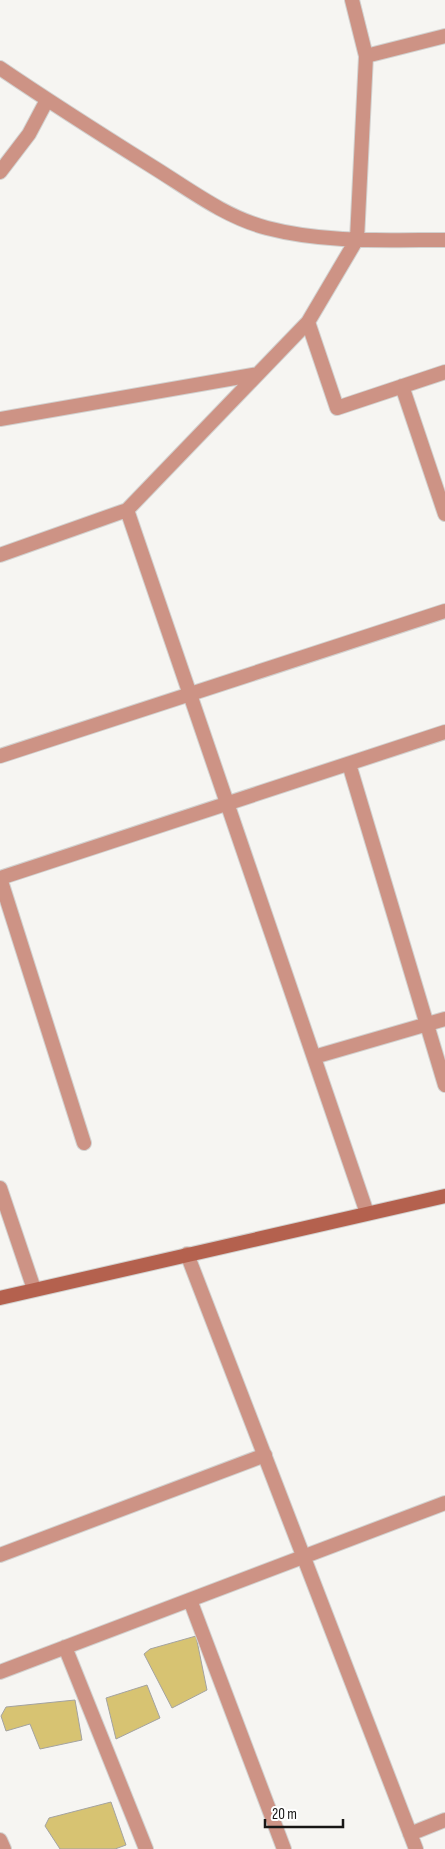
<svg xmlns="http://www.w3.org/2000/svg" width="445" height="1849" font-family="'Sofia Sans Condensed',sans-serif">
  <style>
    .building { fill: #d7c372; stroke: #a4a3a0 }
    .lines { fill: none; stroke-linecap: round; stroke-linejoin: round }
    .minor-casing { stroke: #d2d1cf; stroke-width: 16 }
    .secondary-casing { stroke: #d2d1cf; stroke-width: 16 }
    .minor { stroke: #cd9385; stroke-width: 14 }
    .secondary { stroke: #b4614e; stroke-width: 14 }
  </style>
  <rect width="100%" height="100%" fill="#f6f5f2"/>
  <path class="building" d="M196,1636L207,1690L172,1708L144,1654L150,1649Z
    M147,1685L160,1718L116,1739L106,1698Z
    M75,1700L82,1740L40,1749L30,1724L6,1731L1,1716L6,1707Z
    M111,1802L126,1845L115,1849H60L45,1826L49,1818Z"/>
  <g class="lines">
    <g class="minor-casing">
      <path id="minor" d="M366,56L445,36
        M0,68C50,102 102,135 153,167C190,190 225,217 267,228C324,243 386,240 445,240
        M0,172L29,134L47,100
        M308,322L337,408L445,372
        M402,386L445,514
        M0,419L258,374
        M127,510L367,1213
        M0,555L127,510L308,322L357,239L366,56L352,0
        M0,756L445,611
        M349,764L445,1085
        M0,878L445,732
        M0,878L84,1143
        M314,1057L445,1019
        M0,1188L34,1289
        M187,1254L416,1849
        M0,1555L265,1455
        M190,1600L284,1849
        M65,1647L146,1849
        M0,1672L445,1503
        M410,1834L445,1820
        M0,1840L4,1849"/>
    </g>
    <g class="secondary-casing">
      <path id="secondary" d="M0,1298L445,1196"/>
    </g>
    <use href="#minor" class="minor"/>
    <use href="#secondary" class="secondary"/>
  </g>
  <path d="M265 1819v8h78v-8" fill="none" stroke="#171615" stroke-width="2.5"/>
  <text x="272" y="1819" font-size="15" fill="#171615" stroke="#ffffff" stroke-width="4" paint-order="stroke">20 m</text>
</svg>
